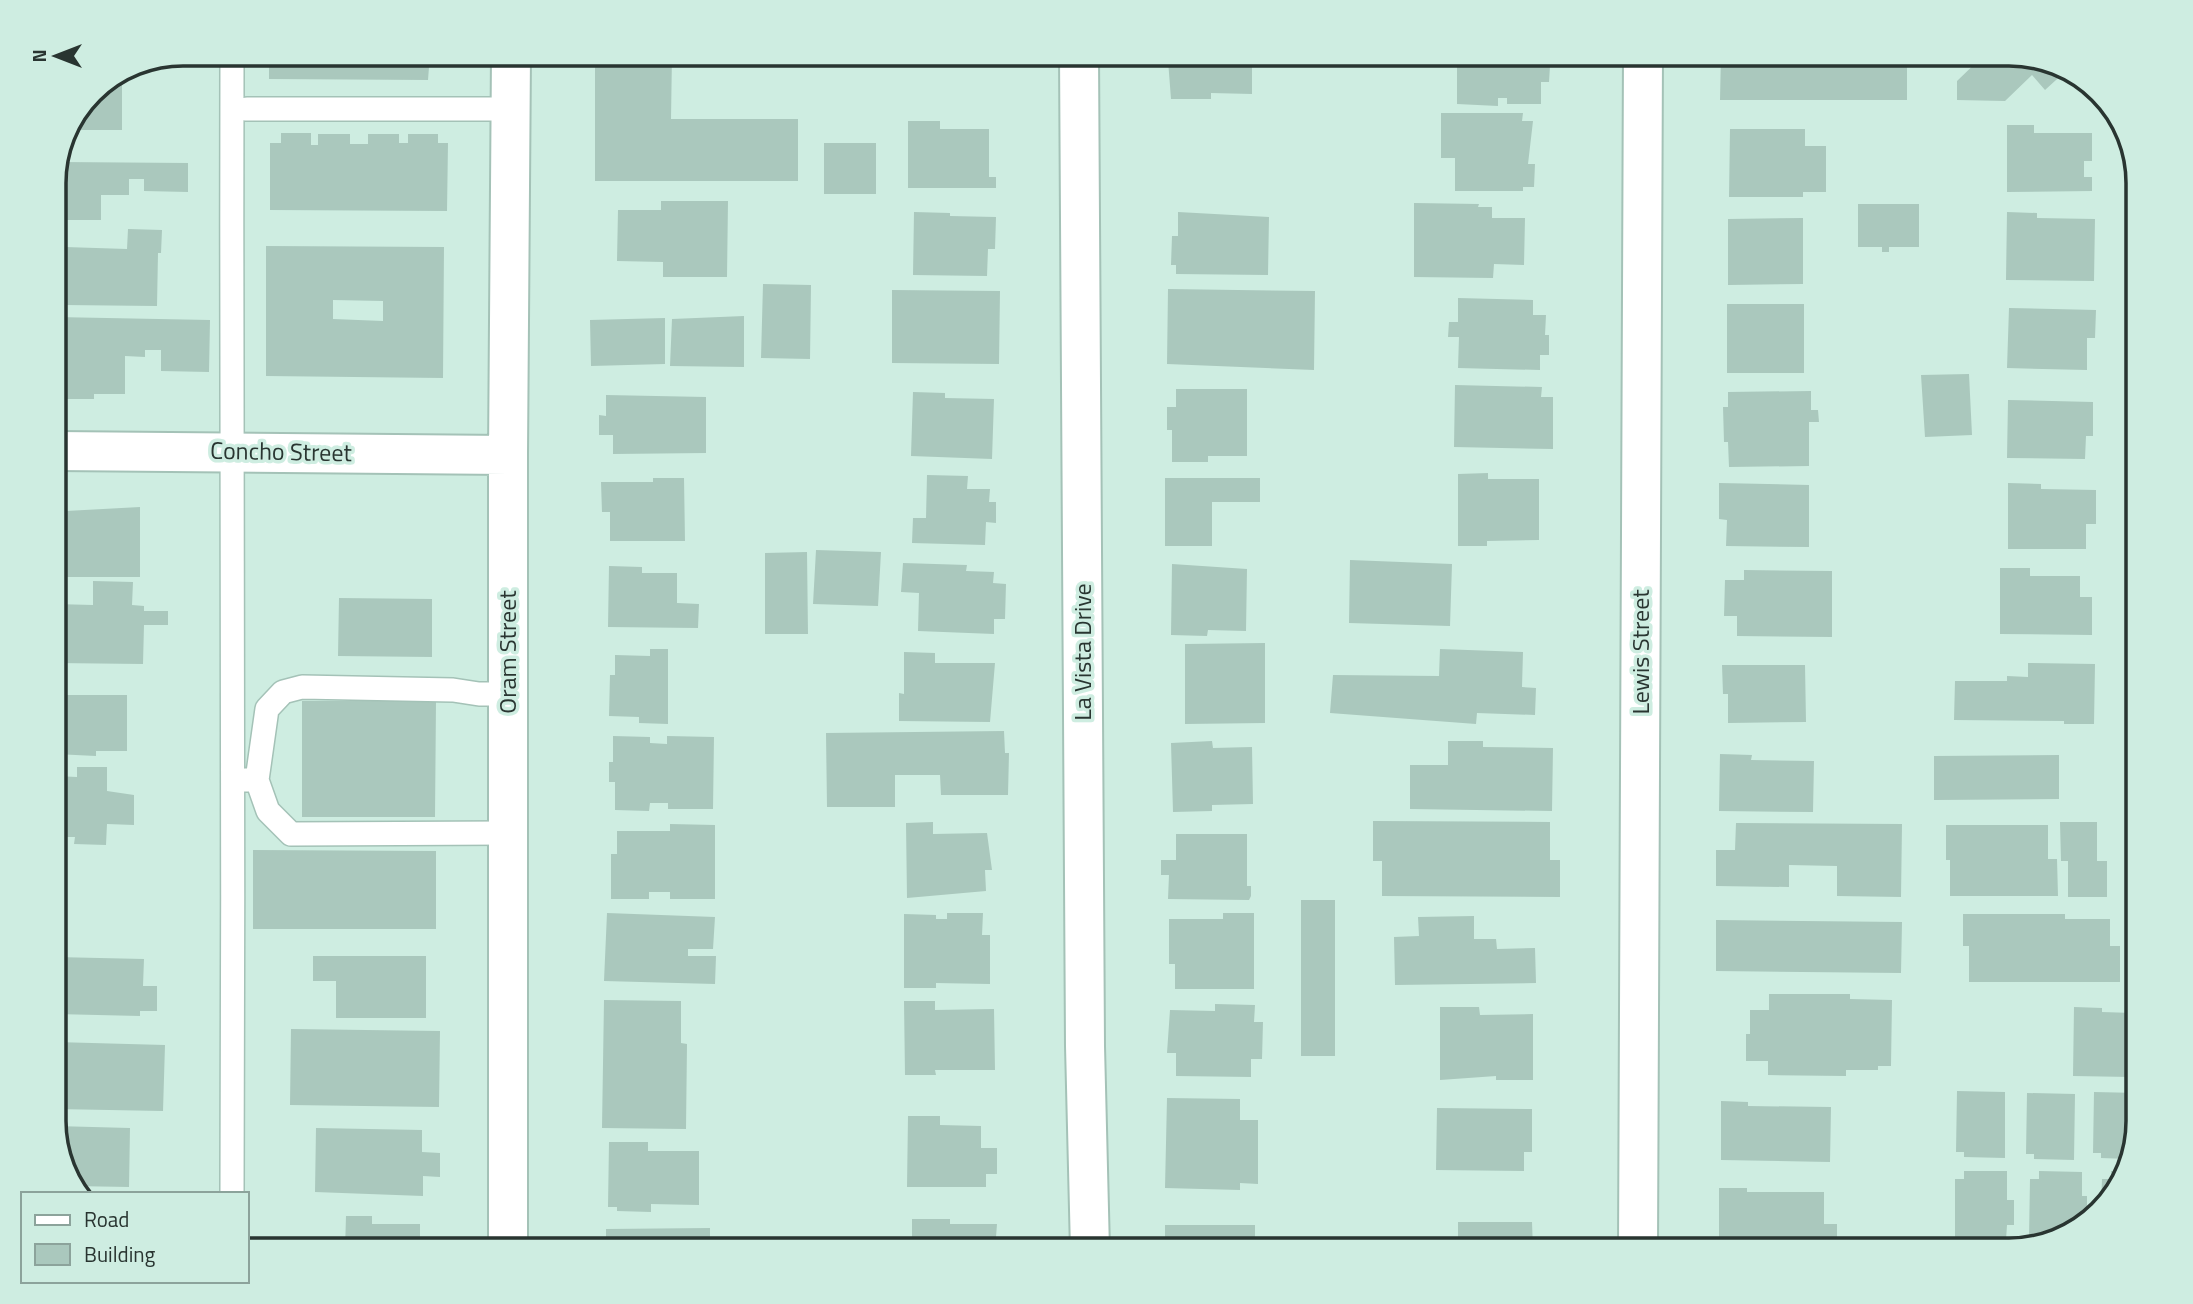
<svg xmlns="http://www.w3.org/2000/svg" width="2193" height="1304" font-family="'Titillium Web',sans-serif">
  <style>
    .building { fill: #aac8bd; fill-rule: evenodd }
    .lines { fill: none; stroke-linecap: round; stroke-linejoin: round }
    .service-casing { stroke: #a4c2b7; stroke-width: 26 }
    .minor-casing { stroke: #a4c2b7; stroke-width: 42 }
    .service { stroke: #fff; stroke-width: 23 }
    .minor { stroke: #fff; stroke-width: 38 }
    .labels { text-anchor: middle; stroke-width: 7; stroke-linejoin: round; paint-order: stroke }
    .street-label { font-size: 24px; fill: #293531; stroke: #ceede1 }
    .rim { fill: none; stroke: #293531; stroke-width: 3.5 }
  </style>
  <rect width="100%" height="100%" fill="#ceede1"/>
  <path class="building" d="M269,54H449V67H429L428,80L269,79Z
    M595,54H672L671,119H798V181H595Z
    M1171,54H1252V94L1211,93V99H1171L1168,60H1171Z
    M1457,54H1537V65L1550,66L1549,82H1541V104H1507V98H1498V106L1457,104Z
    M1721,54H1907V100H1720Z
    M1985,54H2009L2067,70L2045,90L2032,75L2005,101L1957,100V81Z
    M122,72V130H75L92,92Z
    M1441,113H1523L1522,121H1533L1528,164H1535L1534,187H1523V191H1455V158H1441Z
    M908,121H940V129H989V177H996V188H908Z
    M2007,125H2034V133H2092V161H2084V177H2092V191L2007,192Z
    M1730,129H1805V146H1826V192H1803V197H1729Z
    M281,133H311V145H318V134H350V144H368V134H399V143H408V134H438V143H448L447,211L270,210V143H281Z
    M824,143H876V194H824Z
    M61,162L188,163V192L144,191V179H129V195H101V220H55V176Z
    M661,201H728L727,277H663V262L617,261L618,210H661Z
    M1414,203L1479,204L1478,207H1492V218H1525L1524,265L1494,264L1493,278L1414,277Z
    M1858,204H1919V247H1889V252H1882V247H1858Z
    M914,212L950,213V216L996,217L995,249H988L987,276L913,275Z
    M1178,212L1269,217L1268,275L1176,274V265H1171L1172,236H1178Z
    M2007,212L2037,213V218L2095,219L2094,281L2006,280Z
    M1803,218V284L1728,285V219Z
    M128,229L162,230L161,253H158L157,306L64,305L65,247L127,249Z
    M266,246L444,247L443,378L266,376ZM333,300L383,301V321L333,319Z
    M763,284L811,285L810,359L761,358Z
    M1168,289L1315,291L1314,370L1167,364Z
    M892,290L1000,291L999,364L892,363Z
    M1458,298L1533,300V315H1546L1545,335H1549V355H1540V370L1458,368L1459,337H1448L1449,322H1458Z
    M1727,304H1804V373H1727Z
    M2009,308L2096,310L2095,338H2087V370L2007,368Z
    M744,316V367L670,366L672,319Z
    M55,317L210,320L209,372L161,371V350H145V357L125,356V394H94V399H55Z
    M665,318V364L591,366L590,320Z
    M1969,374L1972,435L1925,437L1921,375Z
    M1455,385L1542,387L1541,397H1553V449L1454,447Z
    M1176,389H1247V456H1208V462H1172V430H1167V407H1176Z
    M1811,391V410H1818L1819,422H1809V466L1729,467L1728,442H1724L1723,407H1728V392Z
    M913,392L945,393V398L994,399L992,459L911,456Z
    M606,395L706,397V453L613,454V435H599V415L606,416Z
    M2008,400L2093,402V436H2086L2085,459L2007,458Z
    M1488,473V479H1539V540L1487,541V546H1458V474Z
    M927,475L968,476L967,489H990L989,502H996V523L986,522L985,545L912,543L913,518H926Z
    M653,478H684L685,541H610V512H602L601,482H653Z
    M1165,478H1260V502H1212V546H1165Z
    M1719,483L1809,485V547L1726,546L1727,520L1719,519Z
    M2008,483L2041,484V489L2096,490V524H2086V549H2008Z
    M55,491H66V511L140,507V577H55Z
    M816,550L881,552L878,606L813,604Z
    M807,552L808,634H765V553Z
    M1350,560L1452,564L1450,626L1349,623Z
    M903,563L967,565L966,571L994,572L993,583L1006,584L1005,619H994V634L918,631L919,593L901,592Z
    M1172,564L1247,569L1246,631L1208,630L1207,636L1171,635Z
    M609,566L642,567V573H677V603L699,604L698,628L608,627Z
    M2000,568H2030V576H2080V597H2092V635L2000,634Z
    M1744,570L1832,571V637L1737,636V616H1724L1725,580H1744Z
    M93,581L133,582L132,605L144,606V611H168V625H144L143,664L55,663V604L93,605Z
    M339,598L432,599V657L338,656Z
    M1265,643V723L1185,724V644Z
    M650,649H668V724L639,723V717L609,716L610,675H615V655L650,656Z
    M1440,649L1523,652L1522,687L1536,688L1535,715L1477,713L1476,724L1330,713L1333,675L1439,676Z
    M904,652L935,653V663H995L990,722L899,721V693L904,694Z
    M2028,663L2095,664L2094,724H2064V721L1954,720L1955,681H2007V676L2028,677Z
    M1722,665H1805L1806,722L1728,723V694H1723Z
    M55,695H127V751H96V756L55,754Z
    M302,701H436L435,817H302Z
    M1004,731L1005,753H1009L1008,795H941L940,775H895V807H827L826,733Z
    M613,736L650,737V743L667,744V736L714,737L713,809H668V803H650L649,811L615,810V782H609V762H613Z
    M1212,741L1213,748L1252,747L1253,804L1212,805V811L1173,812L1171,743Z
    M1448,741H1483V747L1553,748L1552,811L1410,809V765H1448Z
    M1720,754L1752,755L1751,760L1814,761L1813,812L1719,811Z
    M2059,755V799L1934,800V756Z
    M77,767H107V791L134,795V825L107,824L106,845L74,844L75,837H55V776L77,777Z
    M1373,821L1550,822V860H1560V897L1382,896V861H1373Z
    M933,822V834L987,833L992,870H985L986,891L907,898L906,823Z
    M2060,822H2097V861H2107V897H2068V861H2061Z
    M1736,823L1902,824L1901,897L1837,896V866L1789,865V887L1716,886V850H1735Z
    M670,824L715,825V899H670V892H649V899H611V854H617V831H670Z
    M1946,825H2048V859H2057L2058,896H1950V860H1946Z
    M1176,834H1247V886H1251V896L1249,900L1168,899L1169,875H1161V860H1176Z
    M253,850L436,851V929H253Z
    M1301,900H1335V1056H1301Z
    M607,913L715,917L713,949H688V956H716L715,984L604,981Z
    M947,913H983L982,935H990V984L936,983V988H904V914L936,915V919H947Z
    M1223,913H1254V989H1175V964H1169V919H1223Z
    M1963,914H2065V919H2110V946H2120V982H1969V946H1963Z
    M1474,916V939H1496L1497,949L1535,948L1536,983L1395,985L1394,937L1419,936L1418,917Z
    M1716,920L1902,922L1901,973L1716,971Z
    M313,956H426V1018H336V981H313Z
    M55,957L144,959L143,986H157V1011H140V1016L55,1014Z
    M1769,994H1850V999L1892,1000L1891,1066H1878V1070H1846V1076L1768,1075V1061H1746V1034H1750V1010H1769Z
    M604,1000L681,1001V1043L687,1044L686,1129L602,1128Z
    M904,1001H935V1010L994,1009L995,1070H935L936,1075H905Z
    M1215,1004L1255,1005L1254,1022H1263L1262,1059H1251V1077L1176,1076V1053H1167L1170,1010L1215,1011Z
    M1440,1007H1479L1480,1015L1533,1014V1080H1496V1076L1440,1080Z
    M2074,1007L2102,1008V1012L2133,1013L2132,1031H2139V1057H2132L2131,1077L2073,1076Z
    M291,1029L440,1031L439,1107L290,1105Z
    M55,1042L165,1045L163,1111L55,1109Z
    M1957,1091L2005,1092V1158L1964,1157V1152H1956Z
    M2094,1092L2139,1093V1121L2129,1159L2101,1158V1153H2093Z
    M2027,1093L2075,1094L2074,1160L2034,1159V1154H2026Z
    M1167,1098L1240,1099V1120H1258V1184L1240,1183V1190L1165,1188Z
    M1721,1101L1748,1102V1106L1831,1107L1830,1162L1721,1160Z
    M1437,1108L1532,1109V1152H1524V1171L1436,1170Z
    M908,1116H940V1125L981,1126V1148H997V1174H986V1187H907Z
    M55,1126L130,1128L129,1187L72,1186Z
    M316,1128L422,1130V1152L440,1153V1177L423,1176V1196L315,1192Z
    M609,1142H648V1151H699V1205L651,1204V1212L617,1211V1207H608Z
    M1964,1171H2007V1200H2014V1225H2007L2006,1240L1955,1239V1179H1964Z
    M2039,1171L2082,1172V1196H2087V1219L2074,1233L2048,1240L2029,1239L2030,1179H2039Z
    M2111,1171H2125L2121,1185L2101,1205L2102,1179H2111Z
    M1719,1188H1747V1192H1824V1224H1837V1244H1748V1249H1719Z
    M346,1216H372V1224H420V1250H345Z
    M912,1219H950V1224H997L995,1250H912Z
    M1458,1222H1532L1533,1250H1458Z
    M1165,1225H1255V1250H1165Z
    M710,1228V1250H606V1229Z"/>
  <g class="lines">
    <g class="service-casing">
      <path id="service" d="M247,109H511
        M245,780H257L268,811L291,834L508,833
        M257,780L267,709L283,692L302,687L453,690L479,694H508
        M232,1194C234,814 231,434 232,54"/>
    </g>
    <g class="minor-casing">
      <path id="minor" d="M1079,54L1085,1046L1090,1250
        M55,451L508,455
        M508,1250V455L511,54
        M1638,1250L1643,54"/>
    </g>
    <use href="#service" class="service"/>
    <use href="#minor" class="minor"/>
  </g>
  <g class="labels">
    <g class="street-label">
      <text transform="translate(281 452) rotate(1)" y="8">Concho Street</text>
      <text transform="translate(508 652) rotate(-90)" y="8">Oram Street</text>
      <text transform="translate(1083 652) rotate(-90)" y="8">La Vista Drive</text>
      <text transform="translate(1641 652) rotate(-90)" y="8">Lewis Street</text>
    </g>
  </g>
  <path d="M0 0H2193V1304H0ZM183 66H2009A117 117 0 0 1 2126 183V1121A117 117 0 0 1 2009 1238H183A117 117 0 0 1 66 1121V183A117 117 0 0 1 183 66Z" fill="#ceede1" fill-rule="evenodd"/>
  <path class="rim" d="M183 66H2009A117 117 0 0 1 2126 183V1121A117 117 0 0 1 2009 1238H183A117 117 0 0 1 66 1121V183A117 117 0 0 1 183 66Z"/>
  <rect x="21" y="1192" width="228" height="91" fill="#ceede1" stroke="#8ca39b" stroke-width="2"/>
  <rect x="35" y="1215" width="35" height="10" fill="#ffffff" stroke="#8ca39b" stroke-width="2"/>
  <text x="84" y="1227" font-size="21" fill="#293531">Road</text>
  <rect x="35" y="1244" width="35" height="21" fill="#aac8bd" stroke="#8ca39b" stroke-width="2"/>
  <text x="84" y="1262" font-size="21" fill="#293531">Building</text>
  <g transform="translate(56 56) rotate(270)" stroke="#ceede1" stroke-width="5" paint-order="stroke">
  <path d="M0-5L12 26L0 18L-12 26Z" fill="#293531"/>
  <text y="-10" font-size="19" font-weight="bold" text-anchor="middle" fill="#293531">N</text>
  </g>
</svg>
